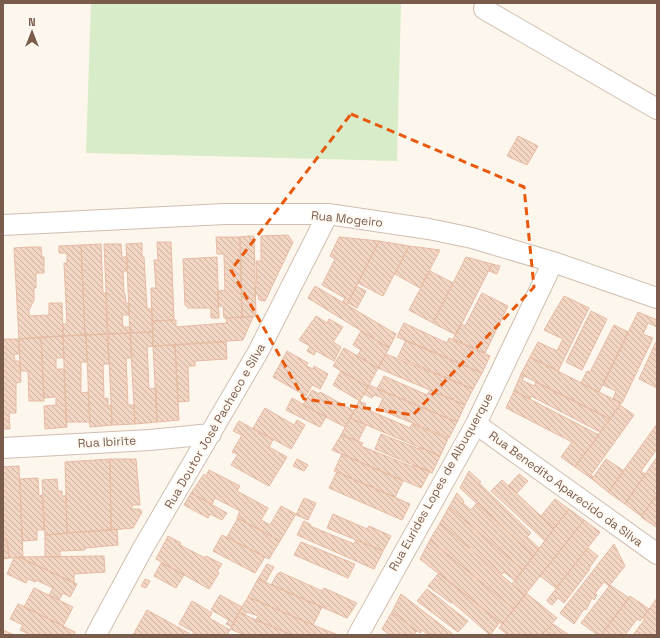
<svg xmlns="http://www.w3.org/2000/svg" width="660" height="638" font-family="'Space Grotesk',sans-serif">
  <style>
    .pitch { fill: #d8ecc9 }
    .building { fill: url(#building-back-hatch); stroke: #e6bba3 }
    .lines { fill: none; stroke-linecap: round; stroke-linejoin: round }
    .minor-casing { stroke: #d1beb0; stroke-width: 22 }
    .minor { stroke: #fff; stroke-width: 20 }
    .marked { fill: none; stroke: #e8590c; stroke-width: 3; stroke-dasharray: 8 5; stroke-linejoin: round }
    .labels { text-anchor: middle; stroke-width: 4; stroke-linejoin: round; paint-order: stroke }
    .street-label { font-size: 12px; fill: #7a5c4d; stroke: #fffaf3 }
  </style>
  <defs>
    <pattern id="building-back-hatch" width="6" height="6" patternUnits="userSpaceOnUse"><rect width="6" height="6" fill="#f3d5c3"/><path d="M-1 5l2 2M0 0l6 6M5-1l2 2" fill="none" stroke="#cab0a1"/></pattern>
  </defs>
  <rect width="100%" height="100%" fill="#fdf6ec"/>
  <path class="pitch" d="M91,3H401L397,161L86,153Z"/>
  <path class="building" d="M518,136L538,146L527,165L507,156Z
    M288,235L293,242L265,301L259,300L258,294H255V287H257L256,261H261V236Z
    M247,236H254L256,316L242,317L240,237Z
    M216,237H240L242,317L224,318L223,306H218V291L225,290L224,254H217Z
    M339,237L379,241L347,305L343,302L345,298L322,285L335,259L330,256Z
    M379,241L409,246L383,296L358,283Z
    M157,242H171L174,320L152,321L151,288H156L154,260H158Z
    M142,243V257H144L147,309H152L153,332L130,333L126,244Z
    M101,244L103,293H106L107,334L85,335L81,245Z
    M104,244H121L122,257H127V271H123L124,294H125L126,303H129V315H122L123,327H130V333L108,334Z
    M81,245L85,335L63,336V324H67L64,263H67V253H59V246Z
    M409,246L440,250L420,288L395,274Z
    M30,247H41L42,257H44V273H36V288H34V300L29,310V316L49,315V303H62L63,336L19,339L14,248Z
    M217,257L219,318H211V308H188L185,305L183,259Z
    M466,257L492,264L456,335L433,323Z
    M492,264L500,266L497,274L489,271Z
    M430,271L453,283L433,323L409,310Z
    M315,286L396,334L389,348L308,298Z
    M356,286L366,291L357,308L348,303Z
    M482,293L508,306L485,353L453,339L461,324L465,326Z
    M564,296L589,308L558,371L530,357L538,342L557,351L563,339L544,330Z
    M591,311L607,319L582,370L566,362Z
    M638,312L657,320V327L648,323L643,334L653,338L622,403L613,399L616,391L603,385Z
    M316,316L327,323L329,319L343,327L333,342L341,347L334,361L316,351L314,355L307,351L310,346L299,340Z
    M253,317L243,340L153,346L152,321L176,320V327L227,323L226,318Z
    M404,323L447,343L449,338L490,356L482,373L397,337Z
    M614,325L628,332L599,392L581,383L587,371L590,372Z
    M361,331L389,348L378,368L357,356L361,350L353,345Z
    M153,332V346L147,347L149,389L156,388L157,422L135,424L130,333Z
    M130,333L132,358H126L128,405H134L135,424L112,425L108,334Z
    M107,334L109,364H103L104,399L108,398V406L111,405L112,425L90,427L86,335Z
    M81,335H86L87,362H81V393L88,392L90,422H66L63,336Z
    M63,336L64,358H56V369H64L67,427L45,429L44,406L56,405V397L44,398L41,337Z
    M41,337L44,401H29L28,371H20L19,339Z
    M3,339H19V354H14L15,361H20L21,382L16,383V413H9L10,429H3Z
    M406,340L482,373L473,389L398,357Z
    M226,342L227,359L195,361V366H188L189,401L178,402L175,345Z
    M656,342H657V388L639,379Z
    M175,345L179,420L157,422L153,346Z
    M344,348L378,368L368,387L333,366Z
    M287,351L308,363L306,366L313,369L314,366L328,374L320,389L312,385L306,396L273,377Z
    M386,354L473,389L465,405L378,368Z
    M530,357L613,399L621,403L610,419L524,376L521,374Z
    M341,371L368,387L360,401L333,385Z
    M521,374L524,376L522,380L534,386L536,382L610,419L600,432L531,396L530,399L514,391Z
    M384,376L427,395L430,390L465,405L457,422L377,389Z
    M369,385L457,422L449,438L378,409L383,398L374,395L372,398L364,394Z
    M312,390L319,394L320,392L354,411L345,427L303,405Z
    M514,391L599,435L575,467L561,457L572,442L506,408Z
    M292,398L326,417L320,427L286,410Z
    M359,401L366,404L364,408L410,428L412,424L448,439L440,456L350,418Z
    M620,405L634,415L591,475L593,477L592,479L575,467Z
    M265,408L294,425L297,420L305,425L291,449L253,428Z
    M350,418L366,425L358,441L341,435Z
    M239,421L273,440L269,447L287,457L269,486L231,465L238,454L232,452L242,435L233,431Z
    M657,424V449L641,471L645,474L625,504L608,492Z
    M381,434L419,449L420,447L440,456L432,473L375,449Z
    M341,435L363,443L361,446L413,467L414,465L430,471L421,488L332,450Z
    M342,454L403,481L395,497L334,471Z
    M657,457V487L654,491L657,495L641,516L625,504Z
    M110,459L111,530L67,533L65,462Z
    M110,459H136L140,505H132V509H140L142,512L133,528L111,530Z
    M297,459L308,465L304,471L293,466Z
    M606,459L624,471L608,492L592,479Z
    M19,466L23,557L9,558L7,540L3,539V467Z
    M209,470L240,486L237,491L268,508L261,520L270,525L281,506L296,514L280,541L237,518L240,511L215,498L212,504L191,493L204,474L206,476Z
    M469,471L481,482L479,483L531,533L527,537L539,548L534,556L460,488Z
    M337,472L410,504L402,520L329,488Z
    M519,474L528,481L517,493L508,486Z
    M38,478L39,496L42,495L44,530H37V540L22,541L20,479Z
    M57,479L58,491H62V496H66L67,533L45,535L42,480Z
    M502,480L554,528L545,541L491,491Z
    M191,493L227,513L222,520L210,514L208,518L184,505Z
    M457,493L464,501L463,503L471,510L477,503L534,556L523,570L449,507Z
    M657,495V525L656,527L641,517Z
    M304,498L316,503L308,520L296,515Z
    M555,499L569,509L554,528L541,516Z
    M449,507L523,570L515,581L504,572L502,574L471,547L469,548L440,523Z
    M569,509L584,520L525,595L512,584Z
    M333,514L367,529L369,526L391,536L383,551L327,528Z
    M238,518L280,541L269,559L227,537Z
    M584,520L600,532L556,588L540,576Z
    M304,521L311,525L310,526L354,544L356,540L383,551L374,569L297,535Z
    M440,523L525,595L514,609L430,540Z
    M117,529L118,545L85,548V550L60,551V557H45V535Z
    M222,535L265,557L255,573L213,551Z
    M168,536L181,543L180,545L205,558L206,556L222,564L217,572L219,573L209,589L156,559Z
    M3,539L7,540L9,558L3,559Z
    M430,540L514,609L502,624L420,559Z
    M301,542L355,564L348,578L294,555Z
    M614,544L625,566L609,586L604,582L595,593L597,595L594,600L592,598L586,610L584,609L574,624L560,613Z
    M588,548L598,556L589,568L590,569L564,603L558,598L552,605L547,601L548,599Z
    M104,556L105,572L74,574V583L19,557Z
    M19,557L77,584L70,597L63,593L59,600L49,595L53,588L36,580L35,582L28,579L26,583L7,574L14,558Z
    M161,563L184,575L176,588L154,576Z
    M267,564L274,567L265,583L258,579Z
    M280,572L322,591L324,588L357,603L347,618L271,585L278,573L279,574Z
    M439,573L500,622L490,635L452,602L451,603L428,586Z
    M145,579L150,581L146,588L141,586Z
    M258,579L322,607L313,625L248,597Z
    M610,585L629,598L601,635H598L581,623Z
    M34,588L73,607L63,626L24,607Z
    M427,589L468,621L458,632L417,601Z
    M526,593L557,618L541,635H508L499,628Z
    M401,594L454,635H428L422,630L420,633L392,612Z
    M220,595L242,607L232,627L226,624L229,620L211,610Z
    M630,596L649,609L640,621L637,619L625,635H601Z
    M248,597L313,625L338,635H292L278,629L256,620L258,616L247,612L245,615L239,612Z
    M657,598V635H633L645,619L643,618Z
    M192,601L212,613L209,618L230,630L227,635H199L179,624Z
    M18,604L23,606L75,632L74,635H31L20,630L23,625L10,619Z
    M147,610L192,635L194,632L199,635H133Z
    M239,612L256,620L292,635H245L230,629Z
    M392,612L417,631L413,635H390L382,629Z
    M553,624L569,635H541Z
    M3,630L14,635H3Z"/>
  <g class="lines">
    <g class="minor-casing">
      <path id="minor" d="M484,9L657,109
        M3,225L225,214H328L429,229L472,238L553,262L657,298
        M476,424L657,554
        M3,448L150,440L211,434
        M96,635L143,548L258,352L328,214
        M358,635L476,424L553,262"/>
    </g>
    <use href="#minor" class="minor"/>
  </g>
  <path class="marked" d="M351,114L524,187L534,287L413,415L304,399L231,270Z"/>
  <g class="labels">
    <g class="street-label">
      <text transform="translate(347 219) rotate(6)" y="4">Rua Mogeiro</text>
      <text transform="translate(215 426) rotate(-60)" y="4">Rua Doutor José Pacheco e Silva</text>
      <text transform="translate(107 442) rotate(-3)" y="4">Rua Ibirite</text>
      <text transform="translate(441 482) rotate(-61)" y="4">Rua Eurides Lopes de Albuquerque</text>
      <text transform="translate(566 489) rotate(36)" y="4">Rua Benedito Aparecido da Silva</text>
    </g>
  </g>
  <rect width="660" height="638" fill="none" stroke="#7a5c4d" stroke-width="8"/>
  <g transform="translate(32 32)" stroke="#fffaf3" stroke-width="3" paint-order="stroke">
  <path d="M0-3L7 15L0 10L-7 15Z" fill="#7a5c4d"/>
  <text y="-6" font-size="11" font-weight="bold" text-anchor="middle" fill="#7a5c4d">N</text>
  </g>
</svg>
